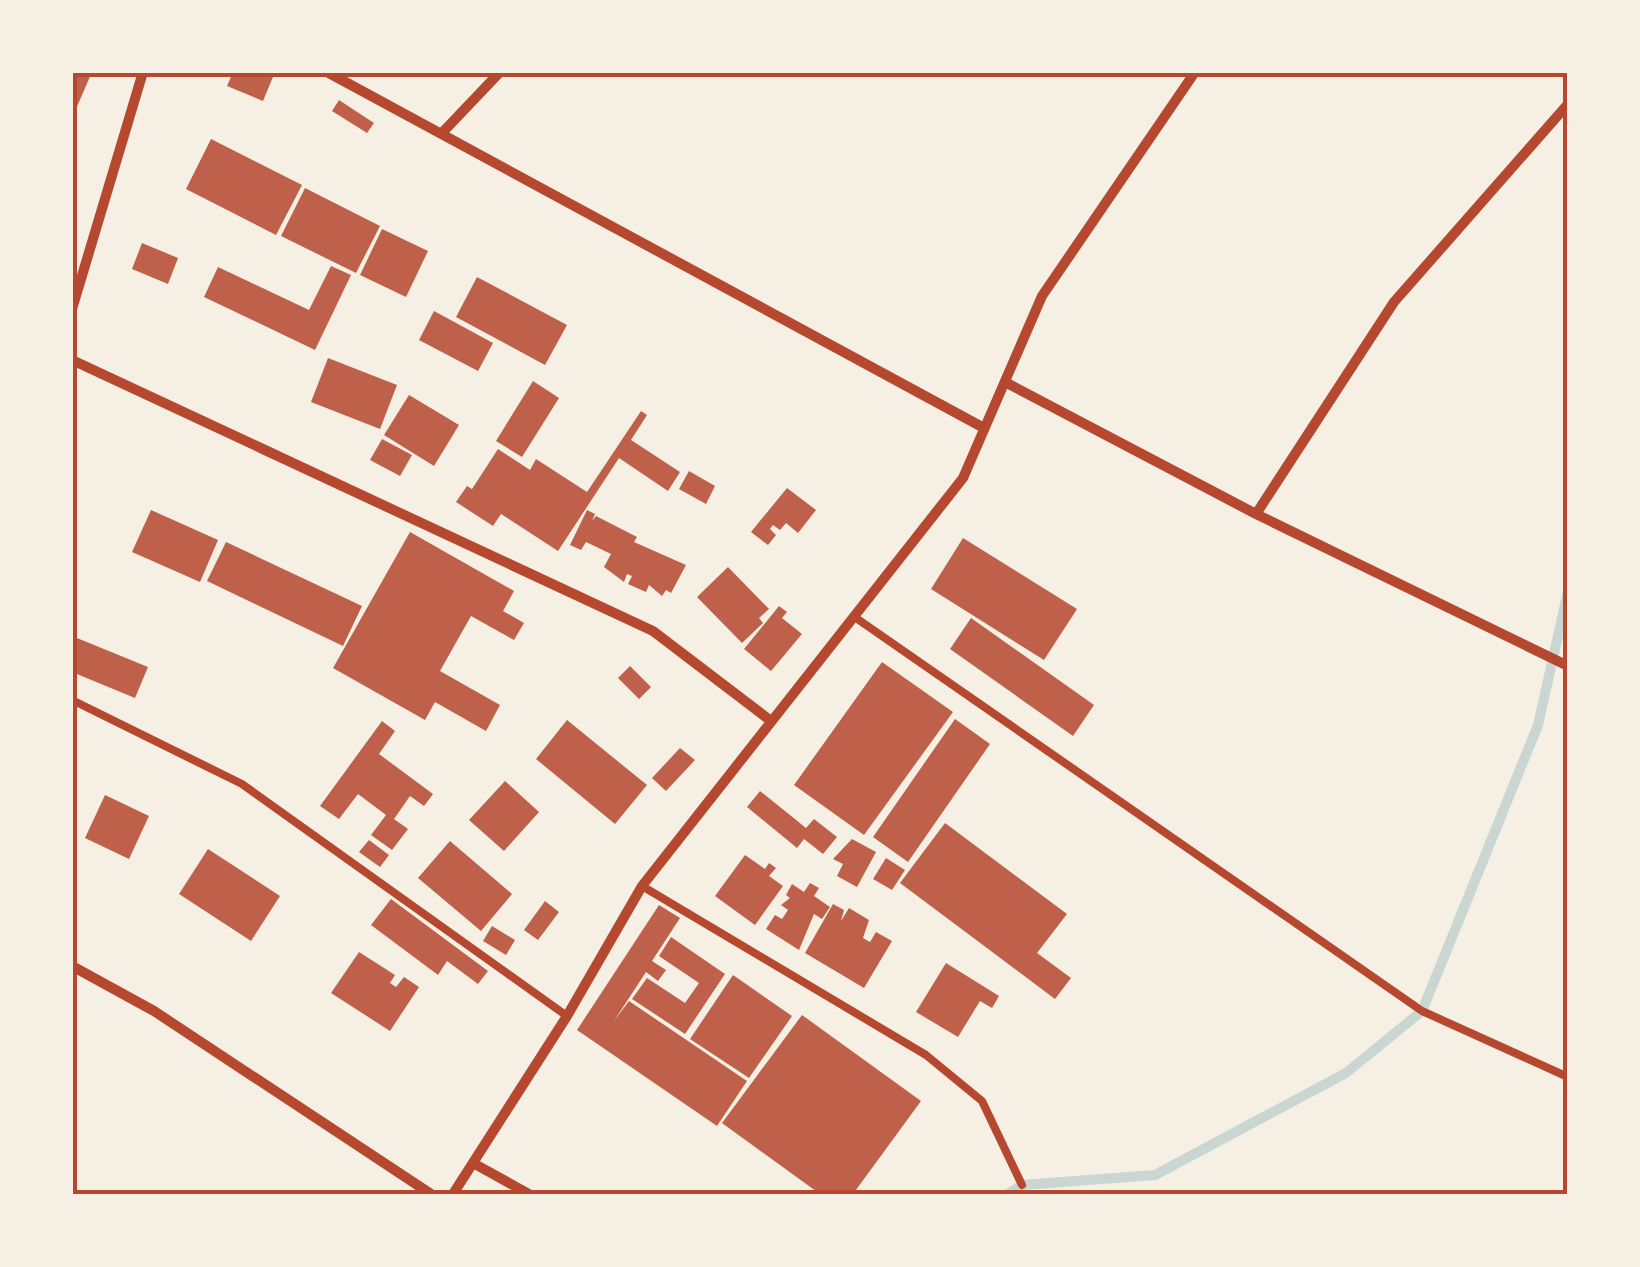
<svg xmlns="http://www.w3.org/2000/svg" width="1640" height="1267" font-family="Poppins,sans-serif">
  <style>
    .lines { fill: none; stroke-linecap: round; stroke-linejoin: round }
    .stream { stroke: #c9d6d2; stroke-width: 10 }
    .building { fill: #bf614a }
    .service { stroke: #b5482f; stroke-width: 8 }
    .minor { stroke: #b5482f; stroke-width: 10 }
    .neatline { fill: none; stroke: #b5482f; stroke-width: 4 }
  </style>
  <rect width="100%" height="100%" fill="#f6efe4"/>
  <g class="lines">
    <path class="stream" d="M1008,1194L1022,1185L1155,1175L1346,1073L1422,1011L1538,725L1568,591"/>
  </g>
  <path class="building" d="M72,72H92L72,118Z
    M233,72H275L263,101L227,86Z
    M339,100L374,123L367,133L332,111Z
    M211,139L302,185L276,235L186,189Z
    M305,188L380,226L356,273L281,236Z
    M382,229L428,251L406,297L360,275Z
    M142,243L178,258L168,284L132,269Z
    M331,266L351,275L315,350L204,297L218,267L309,310Z
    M477,277L567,325L545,365L456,317Z
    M434,311L493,343L478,371L419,340Z
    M328,358L397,385L380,429L311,402Z
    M533,381L559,398L522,457L496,441Z
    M409,395L459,425L434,466L384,435Z
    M641,411L647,415L631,440L680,472L668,491L619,458L558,551L501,514L493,526L456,502L467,486L472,489L498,449L530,470L536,459L587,492Z
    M382,439L412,455L400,476L370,460Z
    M689,471L715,486L706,504L679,489Z
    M787,488L816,510L798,533L786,523L780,530L773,525L770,529L776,535L768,545L751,532Z
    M151,510L218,540L200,582L132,552Z
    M587,510L595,514L592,521L596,516L637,537L634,542L686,565L671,593L666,590L662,596L649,585L646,592L628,584L632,576L627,574L624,582L604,567L611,554L586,542L581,550L570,545Z
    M410,532L514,591L503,611L524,623L514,640L471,616L440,671L500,705L486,731L435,702L425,720L333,668Z
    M963,538L1077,609L1044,660L931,589Z
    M226,542L362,606L343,646L207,581Z
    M728,567L769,609L759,618L763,623L742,643L697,597Z
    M779,606L787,612L782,618L802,634L771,671L744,649Z
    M971,618L1094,705L1073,736L950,649Z
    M72,636L148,667L135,698L72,672Z
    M882,662L953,712L864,835L794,785Z
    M630,666L651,687L639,699L618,678Z
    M955,719L990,744L908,862L873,837Z
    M567,720L647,785L615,824L536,759Z
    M382,721L395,731L379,754L433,794L424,806L410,796L394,819L408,829L392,850L371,835L386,815L358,794L339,819L320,806Z
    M680,748L695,760L666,791L652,778Z
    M505,781L539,812L504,851L469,820Z
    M760,791L806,828L814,819L837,837L823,854L804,839L797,848L747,807Z
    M105,795L149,816L129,859L85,838Z
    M945,823L1067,914L1037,953L1071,978L1055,999L900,883Z
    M852,839L876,852L857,887L837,876L843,864L833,859Z
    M369,840L389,855L380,867L359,852Z
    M450,841L512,894L481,931L418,878Z
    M208,849L280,896L251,941L179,894Z
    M745,855L765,869L769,863L776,868L769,876L783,886L755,925L715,896Z
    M886,858L905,870L892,890L873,879Z
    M810,883L819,888L814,896L830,907L822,919L814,914L799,950L766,929L775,915L782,919L788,910L781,905L790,898L786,895L792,884L804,892Z
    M391,899L488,971L478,984L447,961L438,975L371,925Z
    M545,901L559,912L538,940L524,930Z
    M833,904L844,910L841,921L849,908L869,920L863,938L870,942L876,932L892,941L864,988L805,953Z
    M659,905L680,918L652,961L666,970L658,981L646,972L614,1021L629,1001L747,1081L717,1126L577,1030Z
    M492,926L515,940L506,955L483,941Z
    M671,937L725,974L685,1034L632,999L647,978L685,1003L699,983L659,956Z
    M359,952L395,975L390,983L396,987L404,977L419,987L390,1031L331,993Z
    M946,963L999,996L992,1008L980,1001L958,1037L916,1012Z
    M733,975L792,1016L749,1078L690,1039Z
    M802,1015L921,1101L853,1194H820L722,1123Z"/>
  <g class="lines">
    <path class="service" d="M856,618L1422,1011L1568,1077
      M72,700L242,784L567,1016
      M642,886L926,1055L982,1101L1022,1185"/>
    <path class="minor" d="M327,72L984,428
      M441,134L500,72
      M72,309L143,72
      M72,360L653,631L771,721
      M1005,382L1256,514L1568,666
      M1256,514L1394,302L1568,104
      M72,966L154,1011L431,1194
      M473,1163L529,1194
      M453,1194L567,1016L642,886L963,478L1042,296L1195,72"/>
  </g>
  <rect width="1640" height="1267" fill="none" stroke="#f6efe4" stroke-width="150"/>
  <rect x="75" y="75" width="1490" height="1117" class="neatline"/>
</svg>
